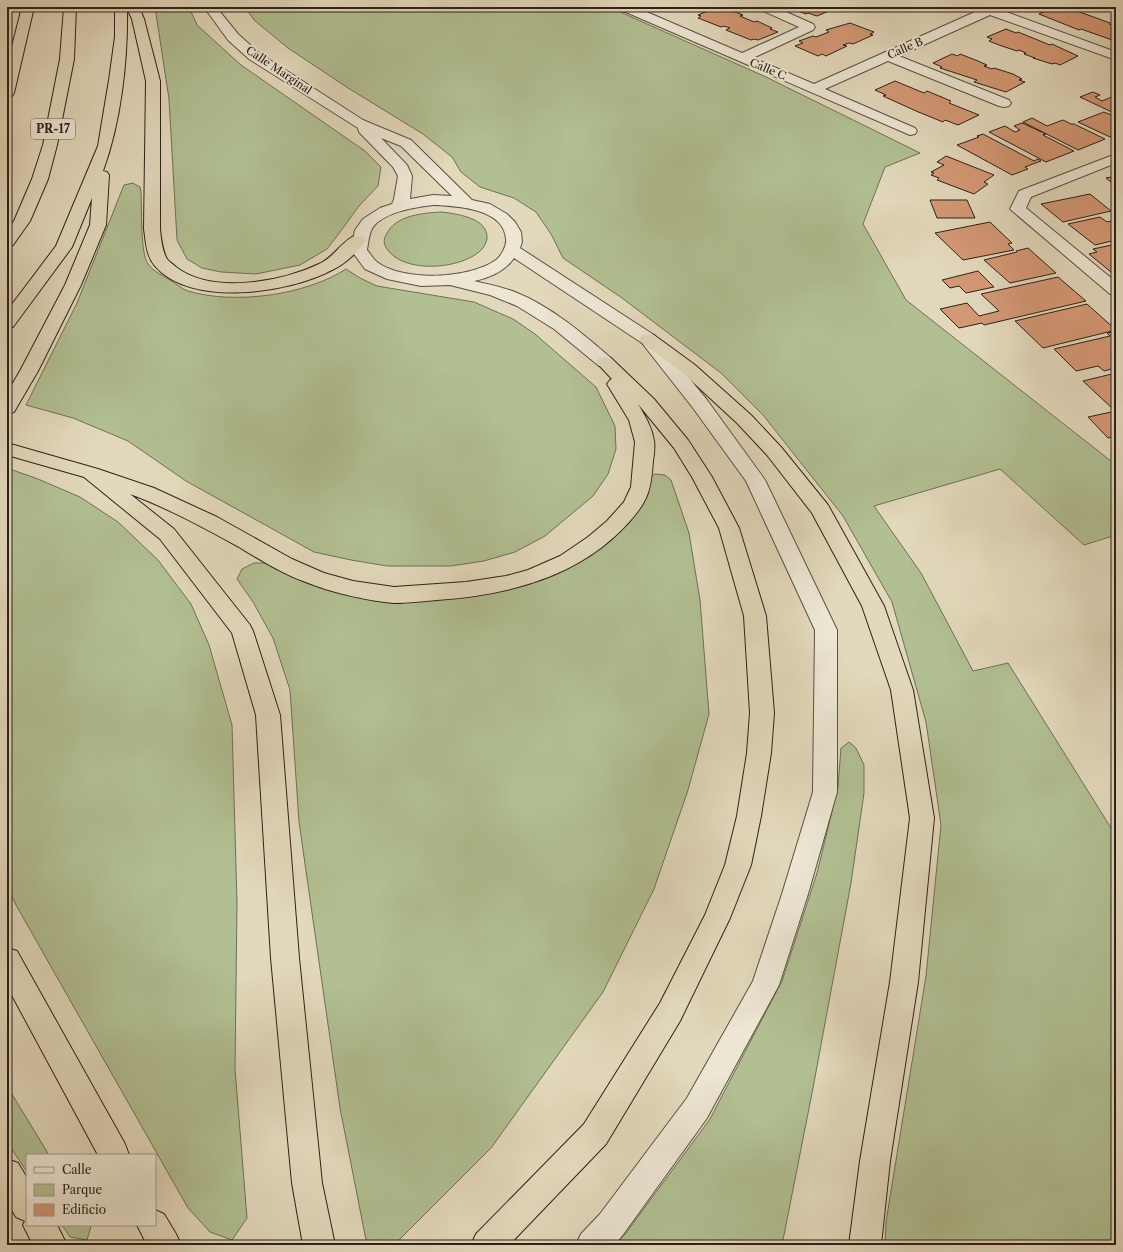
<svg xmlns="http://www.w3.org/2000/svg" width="1123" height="1252" font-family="'Libre Caslon Text',serif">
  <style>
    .green { fill: #b1bf92; stroke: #6f7056 }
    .building { fill: #d49975; stroke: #2d211b }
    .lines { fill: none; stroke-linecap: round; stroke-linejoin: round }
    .minor-casing { stroke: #5a4f43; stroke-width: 2 }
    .highway-casing { stroke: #2d211b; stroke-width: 2 }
    .minor { fill: #ece6d3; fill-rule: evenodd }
    .highway { fill: #e2d8bb; fill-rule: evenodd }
    .labels { text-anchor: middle; stroke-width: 4; stroke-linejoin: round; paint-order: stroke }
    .far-street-label { font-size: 11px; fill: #2d211b; stroke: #ece6d3 }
    .shield { fill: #ece6d3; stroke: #665c52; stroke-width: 1 }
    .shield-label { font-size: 12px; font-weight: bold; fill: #2d211b }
  </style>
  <rect width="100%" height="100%" fill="#e2d8bb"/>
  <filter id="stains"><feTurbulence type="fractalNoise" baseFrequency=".005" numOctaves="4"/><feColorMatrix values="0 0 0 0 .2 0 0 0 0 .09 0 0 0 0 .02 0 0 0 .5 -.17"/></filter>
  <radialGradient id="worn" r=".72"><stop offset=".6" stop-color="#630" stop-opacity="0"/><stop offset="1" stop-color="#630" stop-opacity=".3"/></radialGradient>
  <path class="green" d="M155,7H189L197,25L241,65L365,151L381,167L378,186L359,206L343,228L327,249L300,265L256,274L221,272L202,268L187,259L177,240L169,99Z
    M245,7H609L766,77L920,153L885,167L863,224L906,300L1116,465V535L1084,545L1000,469L874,506L921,573L973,671L1008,663L1116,836V1245H885L886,1222L926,976L941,825L926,722L892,602L843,516L763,415L721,373L622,298L563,258L551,234L536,212L514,198L480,187L461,172L452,157L423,134L348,88L288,48L254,20Z
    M133,183L140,187L141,192C142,207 140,253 148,264C153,271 163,276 170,280C176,284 182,289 188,291C235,305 306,295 346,269L360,278L377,286L474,302L513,319L535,334L596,387L615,426L616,449L608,474L593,496L545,536L515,552L484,561L451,566H387L351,560L314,552L186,481L128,441L73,418L26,405L77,303L124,185Z
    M442,212C457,214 489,218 487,239C486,244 483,249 479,252C459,269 404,274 387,249C384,245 383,240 386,235C395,215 423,213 442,212Z
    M7,468L38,479L80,497L118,522L158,560L191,604L209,645L232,725L237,903L235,1069L247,1218L232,1240L210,1232L188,1208L16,905L7,887Z
    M655,474L665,475L671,480L689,533L700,600L709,714L688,790L654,889L603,992L491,1148L394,1245H367L340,1108L299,822L290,690L273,638L253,602L237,579L242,569L254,563H265L309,584L351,596L450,597L494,593L542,578L583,556L650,477Z
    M849,742L856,748L864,765V793L851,883L813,1088L782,1245H615L626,1233L710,1119L782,981L817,873L838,787L841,748Z
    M7,1086L49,1155H27V1172L7,1142Z
    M62,1225H90L91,1226L87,1240L70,1237Z"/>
  <path class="building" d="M717,7L725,10L728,9L743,15L740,16L754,22L757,21L772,28L770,29L778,32L758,40L754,39L751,40L726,30L730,28L724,26L721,27L698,18L701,16L698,15Z
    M833,7L836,8L817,16L808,13L806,14L790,8Z
    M1053,7H1066L1110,23L1109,24L1116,26V43L1113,42L1115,41L1081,29L1079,30L1039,14Z
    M850,23L874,32L870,34L873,35L853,44L849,43L843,45L847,46L826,56L822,54L818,56L795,46L803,43L799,41L813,36L816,37L829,32L826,30Z
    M1006,29L1016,33L1018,32L1050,45L1052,44L1078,56L1060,65L1055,63L1052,64L1033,58H1035L1024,54L1026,53L1019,50L1017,51L999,45L989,41L992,39L987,37Z
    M952,54L958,56L960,54L978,61L987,65L984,66L992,69L994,68L1013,74L1022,79L1019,80L1025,82L1006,92L974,82L977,80L940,68L942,67L933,63Z
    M895,81L924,93L927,91L951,101L949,103L979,115L958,125L945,120L943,122L916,111L883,96L886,95L875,90Z
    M1093,92L1100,95L1095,97L1102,101L1116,95V114L1080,97Z
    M1104,112L1116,117V135L1110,137L1078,122Z
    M1032,118L1047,126L1063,120L1071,124H1074L1105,139L1078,150L1023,122Z
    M1022,123L1046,134L1043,135L1074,151L1046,162L989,132L1005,126L1015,132L1020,130L1014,126Z
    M983,134L1034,161L1038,159L1041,161L1025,167L1028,169L1012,175L957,145L979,137L977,136Z
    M946,156L994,175L984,182L988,184L974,194L937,180L939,178L931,175L934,173L931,172L944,165L937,162Z
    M1116,176V186L1106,178Z
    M1090,194L1111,211L1063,222L1041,204Z
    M930,200H967L975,218H937Z
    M1100,217L1107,222L1116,220V240L1095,245L1068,224Z
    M990,222L1012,243L1008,244L1014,250L963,260L935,233Z
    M1116,244V276L1089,254L1097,252L1093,249Z
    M1028,248L1056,273L1010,283L984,260L1017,252L1016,251Z
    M978,271L994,287L966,293L959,286L950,288L942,280Z
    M1058,277L1086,301L984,325L982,323L959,328L940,309L967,303L979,316L999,311L981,294Z
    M1087,304L1116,330L1043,348L1015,321Z
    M1116,331V368L1104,371L1098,366L1076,371L1054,349L1110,336L1107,333Z
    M1116,373V410H1114L1083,381Z
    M1116,411V436L1108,438L1088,417Z"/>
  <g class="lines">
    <g class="minor-casing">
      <path id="minor" d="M204,7H216L238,34L259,53L363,120L411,140L472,200L490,204L507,214L515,222L521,232L522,242L520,248L654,335L707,400L765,480L837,630V792L808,894L779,985L707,1118L622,1236L614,1245H576L581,1234L600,1214L687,1098L753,981L782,894L813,792L815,630L746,481L693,408L642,343L514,258C505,271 489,278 474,281C487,284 502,287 515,292C552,307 582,333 611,358L614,362L611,366L605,367L599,366L554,329L517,306L490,295L450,285L421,286L387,279L365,269L351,250L355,230L363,219L380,208L392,204L394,199L398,176L393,167L359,132L358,128L249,59L228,40ZM381,138L401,146L452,196L433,195L410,199L412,176L407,165ZM433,205C456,206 504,208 506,239C507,246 501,256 496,260C469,279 403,282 377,262C373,259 370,253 367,250C368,244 369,236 371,231C378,213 416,207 433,205Z
        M619,7H635L742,53L799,27L761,10L759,7H775L813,24L815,27L813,30L753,58L814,84L986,7H1003L1001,10L1116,52V60L990,15L899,56L1009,100L1011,103L1009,106L1004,107L999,106L888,61L825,89L915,128L917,131L915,134L910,135L621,10Z
        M1109,7H1116V11L1111,10Z
        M1116,154V163L1031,197L1026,208L1116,282V295L1110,294L1010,209L1019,191Z"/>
    </g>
    <g class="highway-casing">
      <path id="highway" d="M22,7H34L14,93L12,96L7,97V66Z
        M64,7H76L74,59L57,145L48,179L30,221L13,245L7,247V231L14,221L32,179L43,145L60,59Z
        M115,7H139L144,19L160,81V229C161,239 162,250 167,259C169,262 173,264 176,267C212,295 281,282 319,264C334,257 340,244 352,237C356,235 360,236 364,237L366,240C358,252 345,264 332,270C289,293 191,308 155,266C146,256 146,242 144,229L146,81L132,19L127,8C128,60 121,122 103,171L107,172L109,175L106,225L81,285L38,371L14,412L7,414V393L20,371L65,285L90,225L92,198L72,247L13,327L7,328V311L56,246L98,146L109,80L115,37Z
        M648,334L654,335L695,365L751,415L781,447L828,505L884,606L913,690L934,818L918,982L890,1161L881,1245H849L860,1161L890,982L910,818L891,690L862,606L812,513L767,455L737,423L683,373L642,343L639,339L642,335Z
        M605,357L611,358L654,399L688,440L712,477L739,528L766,616L774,713L771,753L761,816L751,865L730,918L680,1021L606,1144L509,1245H471L476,1234L584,1124L660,1003L705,915L725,865L737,816L747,753L750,713L744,616L719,528L692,477L674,448L638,404C645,416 652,427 654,441C655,447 654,455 653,461C651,489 649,500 629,522C580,577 508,595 437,600C423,601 408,603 394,603C369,601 334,593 311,584C286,576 262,561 239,547C204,528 168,508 130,494L174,529L250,625L253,631L280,715L299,958L322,1183L335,1245H303L292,1183L271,958L256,715L232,633L160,539L84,477L7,455V443L98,469L154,488L217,517L292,559L324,573L353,581L394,587L466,582L506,576L528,570L560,556L588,537L607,521L624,502L631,487L635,442L629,420L607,384L610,380L612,379L596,362L599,358Z
        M7,948L17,951L125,1144L129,1155H98L7,986Z
        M7,1159L18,1163L27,1178V1225H57L67,1245H33L23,1225L25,1221L16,1217L7,1202Z
        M155,1210L164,1214L176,1234L181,1245H147L137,1225H155Z"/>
    </g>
    <use href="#minor" class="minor"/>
    <use href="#highway" class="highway"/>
  </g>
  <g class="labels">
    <g class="far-street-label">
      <text transform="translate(905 48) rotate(-24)" y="4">Calle B</text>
      <text transform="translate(768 69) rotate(23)" y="4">Calle C</text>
      <text transform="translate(279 70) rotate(34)" y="4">Calle Marginal</text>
    </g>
    <rect class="shield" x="31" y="119" width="44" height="20" rx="3"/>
    <g class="shield-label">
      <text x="53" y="133">PR-17</text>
    </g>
  </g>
  <rect width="1123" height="1252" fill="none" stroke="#e2d8bb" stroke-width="24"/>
  <rect x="8" y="8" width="1107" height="1236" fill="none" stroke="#2d211b" stroke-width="2"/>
  <rect x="12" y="12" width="1099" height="1228" fill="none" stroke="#2d211b"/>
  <rect x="26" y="1154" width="130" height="72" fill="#ece6d3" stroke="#a09789"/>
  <rect x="34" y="1167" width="20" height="6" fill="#ece6d3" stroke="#a09789"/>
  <text x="62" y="1174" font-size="12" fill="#2d211b">Calle</text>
  <rect x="34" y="1184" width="20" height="12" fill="#b1bf92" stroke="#a09789"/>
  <text x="62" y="1194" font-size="12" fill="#2d211b">Parque</text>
  <rect x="34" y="1204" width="20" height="12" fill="#d49975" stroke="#a09789"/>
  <text x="62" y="1214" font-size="12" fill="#2d211b">Edificio</text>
  <rect width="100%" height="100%" filter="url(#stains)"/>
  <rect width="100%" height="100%" fill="url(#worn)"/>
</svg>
